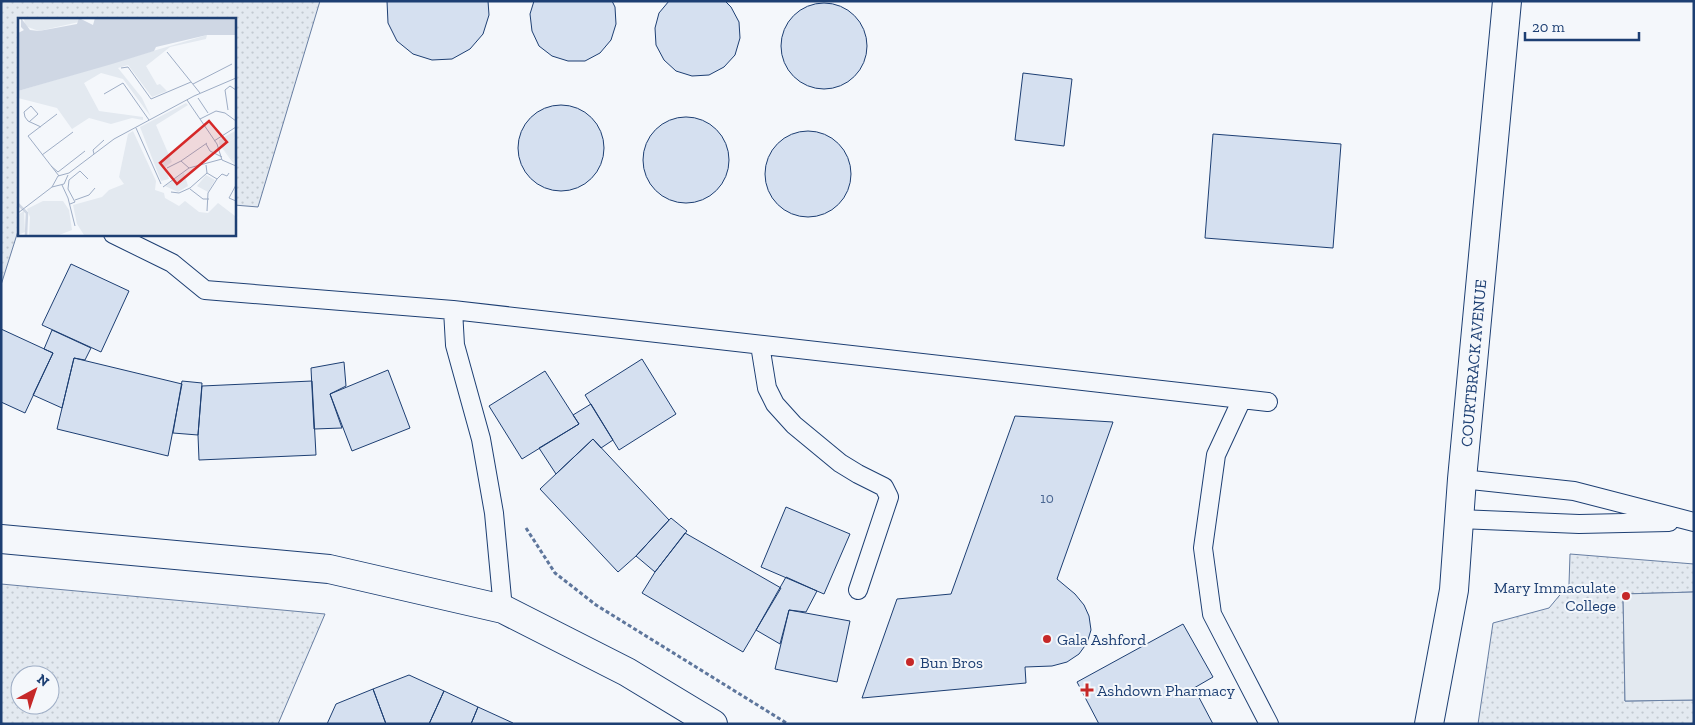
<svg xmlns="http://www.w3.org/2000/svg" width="1695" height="725" font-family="'Zilla Slab',serif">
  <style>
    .grass { fill: url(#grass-dots); stroke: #687fa3; fill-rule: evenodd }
    .pitch { fill: #e3e9f0; stroke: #687fa3 }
    .building { fill: #d5e0f0; stroke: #1d3f73 }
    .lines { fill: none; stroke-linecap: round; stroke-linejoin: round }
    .service-casing { stroke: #1d3f73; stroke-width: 20 }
    .minor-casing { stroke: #1d3f73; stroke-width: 30 }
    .tertiary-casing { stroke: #1d3f73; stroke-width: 30 }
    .path { stroke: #5e769c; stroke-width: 3; stroke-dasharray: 4 2.5; stroke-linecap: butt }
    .service { stroke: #f4f7fb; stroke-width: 18 }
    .minor { stroke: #f4f7fb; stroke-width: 28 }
    .tertiary { stroke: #f4f7fb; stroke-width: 28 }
    .poi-dot { fill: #c62828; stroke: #f4f7fb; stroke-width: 2 }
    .labels { text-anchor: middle; stroke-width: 4; stroke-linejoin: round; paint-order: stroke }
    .number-label { font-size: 14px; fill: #4b6792 }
    .street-label { font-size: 16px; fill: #1d3f73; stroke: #f4f7fb }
    .poi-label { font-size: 16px; fill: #1d3f73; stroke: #f4f7fb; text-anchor: start }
    .inset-river { fill: none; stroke: #cfd7e4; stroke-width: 2.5 }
    .inset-road { fill: none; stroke: #9eadc5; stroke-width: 1 }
    .view { fill: #d62828; fill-opacity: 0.15; stroke: #d62828; stroke-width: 2.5 }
    .inset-edge { fill: none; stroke: #1d3f73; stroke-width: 2.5 }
  </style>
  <defs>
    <pattern id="grass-dots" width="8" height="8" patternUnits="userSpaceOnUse" patternTransform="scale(1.25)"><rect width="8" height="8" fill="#e3e9f0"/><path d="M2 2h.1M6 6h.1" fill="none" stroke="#c2c9d1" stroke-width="1.8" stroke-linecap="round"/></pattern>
  </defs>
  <rect width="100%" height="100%" fill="#f4f7fb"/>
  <path class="grass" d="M1,1H320L258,207L234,205V19H19V228L1,285Z
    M1570,554L1694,564V592L1623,594L1625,701L1694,700V724H1478L1493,623L1549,608L1569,584Z
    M1,584L325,614L278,724H1ZM20,675H50V705H20Z"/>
  <path class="pitch" d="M1694,592V700L1625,701L1623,594Z"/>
  <path class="building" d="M387,1H488L489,15L483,34L470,49L452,59L432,60L413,54L397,41L388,23Z
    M534,1H612L615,7L616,24L611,40L600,53L585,61H568L552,56L539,46L532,31L530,14Z
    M669,1H725L731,7L739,22L740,38L735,55L724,67L709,75L692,76L676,71L664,60L656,45L655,28L659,13Z
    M781 46a43 43 0 1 1 86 0a43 43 0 1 1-86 0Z
    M1023,73L1072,79L1064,146L1015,140Z
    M518 148a43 43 0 1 1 86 0a43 43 0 1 1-86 0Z
    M643 160a43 43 0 1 1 86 0a43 43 0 1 1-86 0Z
    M765 174a43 43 0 1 1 86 0a43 43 0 1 1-86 0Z
    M1213,134L1341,144L1333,248L1205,238Z
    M71,264L129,291L101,352L42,325Z
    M1,329L53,353L25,413L1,402Z
    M52,330L91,348L85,360L74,358L62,408L33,395L53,353L44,349Z
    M74,358L182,384L168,456L57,429Z
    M642,359L676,414L619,450L585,395Z
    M344,362L346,386L330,394L342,428L314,429L311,368Z
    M388,370L410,428L352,451L330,394Z
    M545,371L579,424L522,459L489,406Z
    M182,381L202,383L198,435L173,433Z
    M312,381L316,455L199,460L198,435L202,386Z
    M591,404L613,440L601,448L593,439L556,474L539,448L579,424L573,415Z
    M1015,416L1113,422L1057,579L1075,594L1084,605L1089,616L1091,630L1087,643L1079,654L1067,662L1052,666L1025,667L1026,683L862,698L897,599L951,594Z
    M593,439L669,520L636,556L618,572L540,489Z
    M786,507L850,534L824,594L761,567Z
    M671,518L687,531L655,572L636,556Z
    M685,533L781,588L743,652L642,593L655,572Z
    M786,577L817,591L806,612L789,610L780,644L756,630Z
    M789,610L850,621L837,682L775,669Z
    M1183,624L1213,677L1194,688L1213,724H1099L1077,682Z
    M409,675L444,691L429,724H386L373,689Z
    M373,689L386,724H327L336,704Z
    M444,691L478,707L471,724H429Z
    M478,707L513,723L512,724H471Z"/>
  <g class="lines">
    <g class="service-casing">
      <path id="service" d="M113,234L172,263L205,290L453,310
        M760,345L767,388L775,404L794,425L840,463L858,474L884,487L889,497L858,590
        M1242,399L1216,455L1203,548L1212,614L1269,724
        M1462,479L1574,491L1694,522
        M1459,519L1579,524L1669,522
        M503,609L494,513L481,439L455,345L453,310L1268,402"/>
    </g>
    <g class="minor-casing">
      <path id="minor" d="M1,539L329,569L503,609L627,672L713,724"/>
    </g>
    <g class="tertiary-casing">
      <path id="tertiary" d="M1429,724L1454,590L1462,479L1507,1"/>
    </g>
    <path class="path" d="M526,528L555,573L596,605L788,724"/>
    <use href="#service" class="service"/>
    <use href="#minor" class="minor"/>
    <use href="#tertiary" class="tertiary"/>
  </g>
  <g class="poi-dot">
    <circle cx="1626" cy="596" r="5"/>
    <circle cx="1047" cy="639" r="5"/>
    <circle cx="910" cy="662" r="5"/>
    <path d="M1084.5 682.5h5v5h5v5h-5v5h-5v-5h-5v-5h5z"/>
  </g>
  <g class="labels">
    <g class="number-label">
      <text x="1047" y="503">10</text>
    </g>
    <g class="street-label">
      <text transform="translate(1473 363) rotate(-85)" y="6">COURTBRACK AVENUE</text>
    </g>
    <g class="poi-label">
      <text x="1616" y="593" text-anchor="end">Mary Immaculate<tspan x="1616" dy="18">College</tspan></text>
      <text x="1057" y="645">Gala Ashford</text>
      <text x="920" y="668">Bun Bros</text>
      <text x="1097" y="696">Ashdown Pharmacy</text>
    </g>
  </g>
  <g transform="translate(18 18)">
    <rect width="218" height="218" fill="#f4f7fb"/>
    <path d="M189,17L188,21L152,29L128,48L139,67L142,66L149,73L134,79L110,47L100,50L124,80L133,99L105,61L83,55L66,65L81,93L125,99V102L114,100L93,106L71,100L54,111L39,90L0,80V73ZM168,85L170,87L138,107L154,144L147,149L151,161L143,163L122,109ZM115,113L138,163L137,172L146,175L147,180L161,188L167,183L181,194L190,195L200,185L217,198V217H66L59,206L55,187L84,179L91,172L106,166L101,159L110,116ZM217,113V119L204,130L215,142L217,140L216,146L201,126V122ZM166,155L170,168L160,174L147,168ZM25,183H45L51,192L54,212L41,217H11L12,199L9,191Z" fill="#e3e9f0"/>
    <path d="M6,193L7,214L0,217L1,196Z" fill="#e3e9f0"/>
    <path d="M6,0H61V4L21,13L7,8ZM188,157L197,162L190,174L179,168Z" fill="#e3e9f0"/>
    <path d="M217,119V140L215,142L204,130Z" fill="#e3e9f0"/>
    <path d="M3,0L12,12L21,13L59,6L61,0L75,7L77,0H217V17H189L138,29L136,33L94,46L0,73V15L6,12L3,9Z" fill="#cfd7e4"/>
    <path class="inset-river" d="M0,186L9,195L8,217"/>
    <path class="inset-road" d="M149,34L182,75M103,50L110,49L133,81L173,64M175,66L214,46M86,76L105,65L131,102M180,80L190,95M169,82L199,126L204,142L218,148M210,92L207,72L212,68L218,72M39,96L10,118L41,158M182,101L198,93L207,95L218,103M11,104L20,96L13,88L6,94L7,99L10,103L23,109M118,110L143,166M196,123L218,109M188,126L192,133L204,139M76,136L75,132L86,122M24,137L55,114M33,148L40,154L67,133M149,150L163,143M171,150L163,143L189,125M189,155L199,161L204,156L209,158L211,155M44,167L50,180L57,208M218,167L211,180L218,183M34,169L40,158L51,155L96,121L176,78L218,60M145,169L171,150L204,141M172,171L185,181H191M153,174L161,175L172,170L189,155L188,147M57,182L71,177L77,170M52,186L57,184L50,171L51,162L62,153L70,161M189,193L190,175L199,161M0,195L34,169L46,166L50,157"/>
    <path class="view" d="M191,103L209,124L159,166L142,145Z"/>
    <rect width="218" height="218" class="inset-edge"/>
  </g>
  <rect width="1695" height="725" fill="none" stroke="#1d3f73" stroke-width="5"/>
  <g transform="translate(35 690) rotate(40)"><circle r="24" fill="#f4f7fb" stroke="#9eadc5"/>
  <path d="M0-4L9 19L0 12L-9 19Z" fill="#c62828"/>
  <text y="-8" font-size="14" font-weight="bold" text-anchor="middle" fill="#1d3f73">N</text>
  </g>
  <path d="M1525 32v8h114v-8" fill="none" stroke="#1d3f73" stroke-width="2.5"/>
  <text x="1532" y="32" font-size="15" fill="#1d3f73" stroke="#f4f7fb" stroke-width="4" paint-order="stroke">20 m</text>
</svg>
